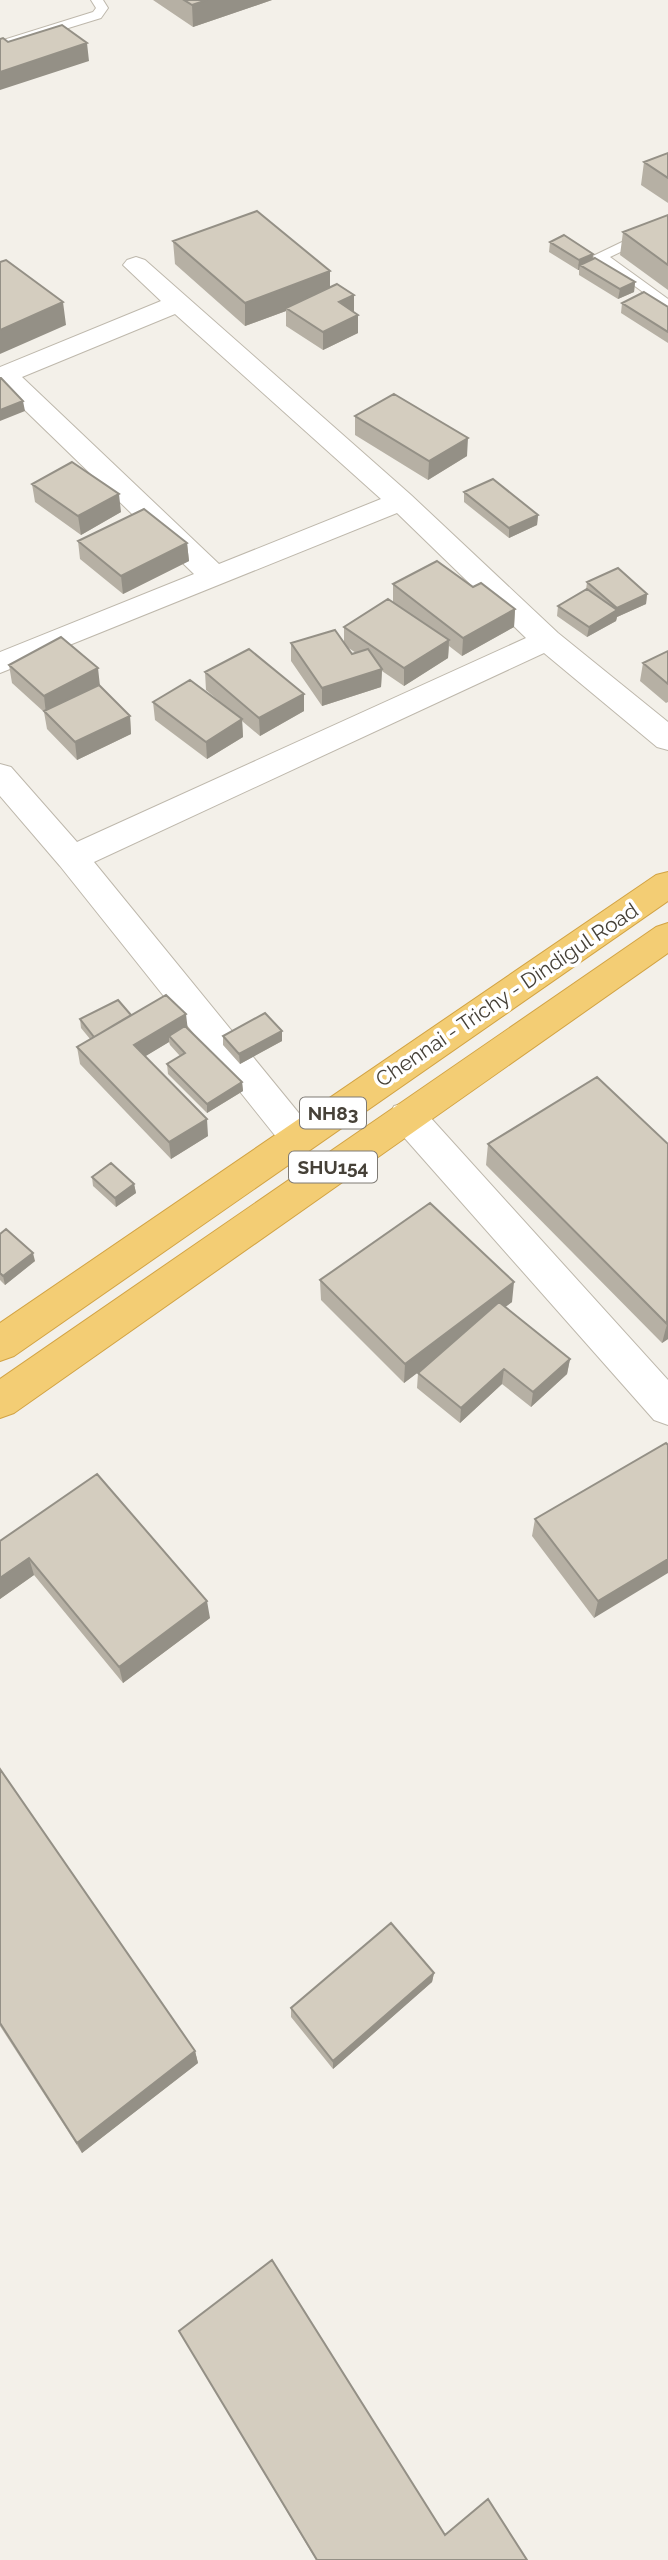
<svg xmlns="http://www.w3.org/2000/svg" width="668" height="2560" font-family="Raleway,sans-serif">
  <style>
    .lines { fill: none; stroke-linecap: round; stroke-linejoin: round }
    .lane-casing { stroke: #beb8ac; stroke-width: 2 }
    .street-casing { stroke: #beb8ac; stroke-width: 2 }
    .highway-casing { stroke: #d2a344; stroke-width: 2 }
    .lane { fill: #fff; fill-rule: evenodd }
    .street { fill: #fff; fill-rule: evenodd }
    .highway { fill: #f3cd74; fill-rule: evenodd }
    .wall { fill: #b6b0a4; fill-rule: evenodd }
    .shaded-wall { fill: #949086 }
    .building { fill: #d4cdbf; stroke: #949086; stroke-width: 2 }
    .labels { text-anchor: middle; stroke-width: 7; stroke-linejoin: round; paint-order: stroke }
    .shield { fill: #fff; stroke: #7e7a74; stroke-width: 2 }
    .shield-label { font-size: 19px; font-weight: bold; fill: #464138 }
    .street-label { font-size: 21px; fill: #464138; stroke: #fff }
  </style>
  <rect width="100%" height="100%" fill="#f3f0e9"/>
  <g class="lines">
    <g class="lane-casing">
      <path id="lane" d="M91,0H103L108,8L101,18L0,49V41L93,12L96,8Z
        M645,231L650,232V238L610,257L668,299V310L593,256Z"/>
    </g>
    <g class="street-casing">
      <path id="street" d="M136,257L145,260L411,495L558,633L668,722V750L657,747L544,653L94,862L311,1128L316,1138L311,1148L298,1152L285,1148L60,866L0,796V764L11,767L77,842L526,638L397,513L0,673V652L194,574L0,386V367L161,301L123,265L127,260ZM175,314L381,499L219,564L22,377Z
        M407,1102L420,1106L668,1380V1425L654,1420L394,1126L389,1116L394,1106Z"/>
    </g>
    <g class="highway-casing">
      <path id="highway" d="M668,872V901L14,1356L0,1361V1323L656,875Z
        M668,923V953L14,1413L0,1418V1379L656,927Z"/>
    </g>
    <use href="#lane" class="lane"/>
    <use href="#street" class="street"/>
    <use href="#highway" class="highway"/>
  </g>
  <path class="wall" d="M153,0H272L193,27Z
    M668,153V203L641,185L644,162Z
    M668,215V290L620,255L623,232Z
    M173,241L330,287L354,312L358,333L323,350L286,326V311L245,326L175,264Z
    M550,242L593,254V259L635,282L634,292L618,299L579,275V270H578L549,252Z
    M622,303L668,307V343L621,313Z
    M355,416L467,456L428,480L355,435Z
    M32,484L121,512L81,535L35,502Z
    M464,492L538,515L537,525L509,538L464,502Z
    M78,541L187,543L189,561L123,594L80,559Z
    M587,582L647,594L646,604L617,617L616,621L587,637L557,616L558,606L586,590Z
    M393,584L473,587L515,609L514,627L462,656L449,646L448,658L404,686L382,671L381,687L322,706L291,661V643H344V627L393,602ZM347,647L356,653L352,654Z
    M668,651V702L666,703L640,681L643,663Z
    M9,665L99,686L130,716L131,734L77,760L47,729L44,712L12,683Z
    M205,672L304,711L260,736L242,721L243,737L207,759L155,720L153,702L232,712L206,690Z
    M131,1015L187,1029L242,1082L243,1091L207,1113L168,1074L167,1064L180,1056L170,1045L169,1042L145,1056L208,1136L171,1159L80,1064L77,1047L90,1039L81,1028L80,1019Z
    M223,1036L282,1041L240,1064L223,1045Z
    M488,1144H668V1339L662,1343L486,1165Z
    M92,1177L134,1184L136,1193L116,1207L93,1186Z
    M0,1234L35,1261L5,1285L0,1280Z
    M320,1280L512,1302L505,1307L570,1359L567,1374L531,1407L502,1384L460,1423L417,1388L418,1373L428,1364L404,1383L321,1300Z
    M666,1443L594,1618L532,1536L535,1519Z
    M0,1541L210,1618L123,1683L34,1575L0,1599Z
    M0,1769L195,2051L198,2063L82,2153L0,2026Z
    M434,1973L432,1982L333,2069L291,2017V2008Z
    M179,2331L445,2535L527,2560H316Z"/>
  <path class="shaded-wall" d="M207,0H272L193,27L192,5Z
    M87,43L89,61L0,90V72Z
    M593,254L592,264L580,265L579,270H578L579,260Z
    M330,271V294L286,308V311L245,326V303Z
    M635,282L634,292L618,299L620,289Z
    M354,295V313L339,302Z
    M63,302L66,325L0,354V330Z
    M358,315V333L323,350V332Z
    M23,401L25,411L0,421V410Z
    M468,438L467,456L428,480L429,461Z
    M119,494L121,512L81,535L78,516Z
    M538,515L537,525L509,538V528Z
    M187,543L189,561L123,594L121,576Z
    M647,594L646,604L617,617L616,621L587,637L589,627L616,611L617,608Z
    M515,609L514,627L462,656L463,638Z
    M449,640L448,658L404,686V668Z
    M98,668L100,686L46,714L44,696Z
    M382,669L381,687L322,706V688Z
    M304,694V711L260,736L259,718Z
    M130,716L131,734L77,760L75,742Z
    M242,719L243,737L207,759L206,742Z
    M186,1014L188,1031L169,1036V1042L136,1062L134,1045Z
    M282,1031V1041L240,1064L239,1054Z
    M242,1082L243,1091L207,1113V1104Z
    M207,1119L208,1136L171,1159L169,1142Z
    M134,1184L136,1193L116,1207L115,1198Z
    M33,1253L35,1261L5,1285L3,1276Z
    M514,1282L512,1302L404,1383L405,1364Z
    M668,1323V1339L662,1343L667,1324Z
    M570,1359L567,1374L531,1407L533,1392Z
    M504,1369L502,1384L460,1423L461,1408Z
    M29,1558L34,1575L0,1599V1578Z
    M668,1559V1573L594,1618L598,1601Z
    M207,1601L210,1618L123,1683L119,1667Z
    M434,1973L432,1982L333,2069V2061Z
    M195,2051L198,2063L82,2153L77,2143Z"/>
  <path class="building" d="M184,0H207L192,5Z
    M62,25L87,43L0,72V39L3,38L8,42Z
    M668,153V178L644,162Z
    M257,211L330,271L245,303L173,241Z
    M668,215V265L623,232Z
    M564,235L593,254L579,260L550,242Z
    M595,258L635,282L620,289L580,265Z
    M6,260L63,302L0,330V262Z
    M337,284L354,295L339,302L358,315L323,332L286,308Z
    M644,292L668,307V332L622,303Z
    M0,378H1L23,401L0,410Z
    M394,394L468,438L429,461L355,416Z
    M72,462L119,494L78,516L32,484Z
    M493,479L538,515L509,528L464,492Z
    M144,509L187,543L121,576L78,541Z
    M437,561L473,587L481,583L515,609L463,638L393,584Z
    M618,568L647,594L617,608L587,582Z
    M587,589L617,610L589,627L558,606Z
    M388,599L449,640L404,668L344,627Z
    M335,630L352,654L368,649L382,669L322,688L291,643Z
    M61,637L98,668L44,696L9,665Z
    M249,649L304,694L259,718L205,672Z
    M668,651V684L643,663Z
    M190,680L242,719L206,742L153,702Z
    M99,685L130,716L75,742L44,711Z
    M166,995L186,1014L134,1045L207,1119L169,1142L77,1047Z
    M118,1000L131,1015L94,1037L80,1019Z
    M265,1013L282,1031L239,1054L223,1036Z
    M185,1026L242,1082L207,1104L167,1064L185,1053L169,1036Z
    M597,1077L668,1144L667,1324L488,1144Z
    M111,1163L134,1184L115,1198L92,1177Z
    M430,1203L514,1282L405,1364L320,1280Z
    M6,1229L33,1253L3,1276L0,1273V1234Z
    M499,1302L570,1359L533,1392L504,1369L461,1408L418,1373Z
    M666,1443L668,1445V1559L598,1601L535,1519Z
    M97,1474L207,1601L119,1667L29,1558L0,1578V1541Z
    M0,1769L195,2051L77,2143L0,2023Z
    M391,1923L434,1973L333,2061L291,2008Z
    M272,2260L445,2535L488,2499L527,2560H317L179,2331Z"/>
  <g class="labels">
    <g class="shield">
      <rect x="300" y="1097.5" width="66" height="31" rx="5"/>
      <rect x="289" y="1151.5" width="88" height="31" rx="5"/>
    </g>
    <g class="shield-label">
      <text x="333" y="1120">NH83</text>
      <text x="333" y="1174">SHU154</text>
    </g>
    <g class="street-label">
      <text transform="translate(507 995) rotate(-34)" y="7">Chennai - Trichy - Dindigul Road</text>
    </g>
  </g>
</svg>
